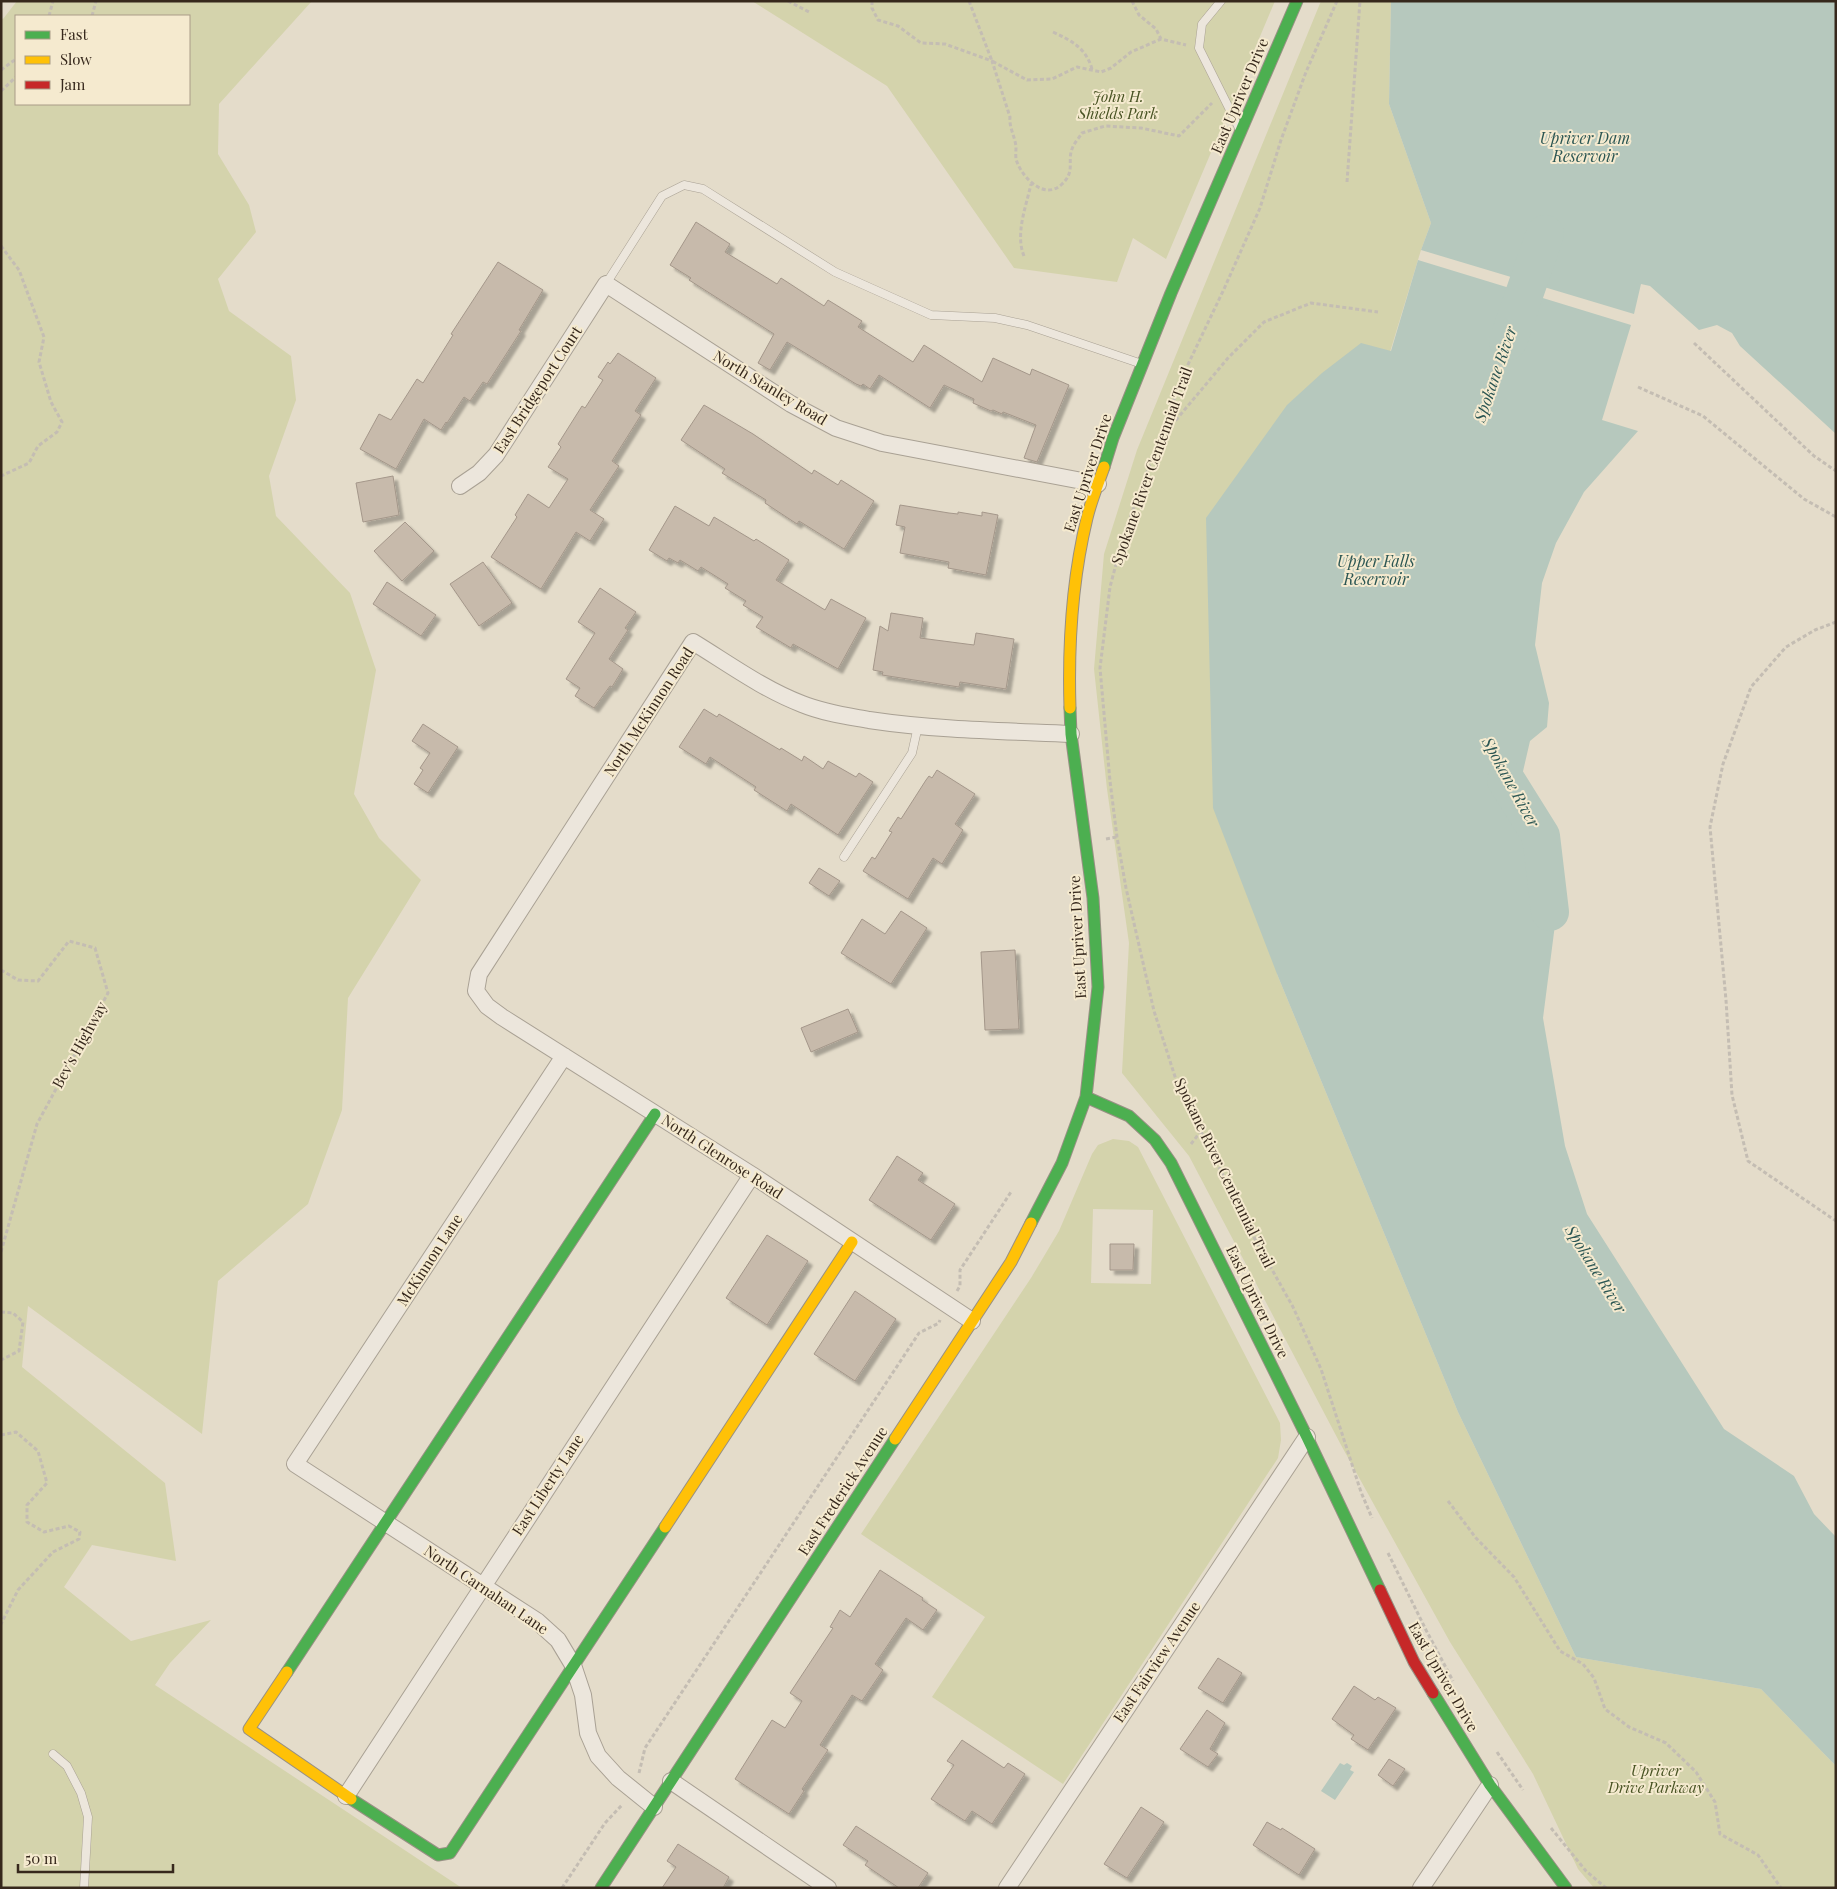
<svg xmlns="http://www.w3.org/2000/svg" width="1837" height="1889" font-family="'Playfair Display',serif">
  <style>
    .green { fill: #d4d3ac; fill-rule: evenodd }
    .water { fill: #b6c8bd }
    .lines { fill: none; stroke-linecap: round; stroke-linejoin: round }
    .river { stroke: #b6c8bd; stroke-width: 38 }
    .building { fill: #c7baab; stroke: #a4978a; filter: url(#shadow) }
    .lane-casing { stroke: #a9a194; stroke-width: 9 }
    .street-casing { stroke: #a9a194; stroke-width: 18 }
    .fast-casing { stroke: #989084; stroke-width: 13 }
    .slow-casing { stroke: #989084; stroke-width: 13 }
    .jam-casing { stroke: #989084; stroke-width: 13 }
    .path { stroke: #c4bdb3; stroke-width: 3; stroke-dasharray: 4 2.5; stroke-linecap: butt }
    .lane { stroke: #ece6dc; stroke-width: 8 }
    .street { stroke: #ece6dc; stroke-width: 16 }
    .fast { stroke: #4caf50; stroke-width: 11 }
    .slow { stroke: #ffc107; stroke-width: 11 }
    .jam { stroke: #c62828; stroke-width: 11 }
    .labels { text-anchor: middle; stroke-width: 4; stroke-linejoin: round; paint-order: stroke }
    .street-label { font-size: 15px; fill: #36281c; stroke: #f5eacf }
    .park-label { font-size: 15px; font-style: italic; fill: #485323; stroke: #f5eacf }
    .water-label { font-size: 16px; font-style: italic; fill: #2b5653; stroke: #f5eacf }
  </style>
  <defs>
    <filter id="shadow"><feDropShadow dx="4.5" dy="4.5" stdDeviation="1" flood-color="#0004"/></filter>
  </defs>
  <rect width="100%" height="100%" fill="#e4dcca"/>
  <path class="green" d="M17,1H312L219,104L218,154L249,205L256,232L218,279L229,311L291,356L296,400L269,476L276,516L350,593L376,670L354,794L379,838L421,880L348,998L342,1110L308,1204L218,1281L202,1434L28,1306L22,1367L165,1483L176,1561L92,1545L64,1587L131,1641L211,1620L170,1663L155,1685L462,1888H1V18L3,19ZM16,16H189V104H16Z
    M752,1H1275L1166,259L1133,238L1117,282L1014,268L887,86Z
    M1321,1H1391L1389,104L1431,223L1421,250L1390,352L1277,974L1458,1412L1576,1657L1761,1689L1836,1766V1888H1594L1578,1869L1533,1774L1450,1642L1341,1445L1189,1156L1122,1073L1129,943L1107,789L1094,669L1104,554L1137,450Z
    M1113,1139L1129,1141L1138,1147L1280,1423L1281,1440L1278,1458L1063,1784L932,1697L985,1617L861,1534L1031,1278L1059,1231L1092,1154L1098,1145ZM1093,1209L1153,1210L1151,1284L1091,1283Z"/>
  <path class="water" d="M1391,1H1836V434L1740,346L1732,333L1717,325L1699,330L1650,286L1641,284L1634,314L1421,250L1431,223L1389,104Z
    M1418,260L1631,325L1602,420L1638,431L1584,492L1556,543L1542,583L1535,645L1549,703L1547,727L1530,741L1521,780L1557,909L1543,1018L1565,1146L1587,1214L1724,1429L1794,1476L1814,1514L1836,1537V1766L1761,1689L1576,1657L1458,1412L1277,974L1213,808L1206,518L1287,405L1322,373L1361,343L1391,351Z
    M1340,1763L1344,1765L1347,1763L1352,1766L1350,1770L1354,1772L1335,1800L1321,1791Z"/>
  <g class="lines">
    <path class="river" d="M1508,341L1545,234
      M1506,780L1541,836L1550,912"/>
  </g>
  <path class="building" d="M696,222L730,244L725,252L777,284L781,278L824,306L828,300L862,321L858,327L913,362L924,345L982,382L993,358L1030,375L1032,369L1069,385L1037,462L1024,458L1036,425L1003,412L1002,414L993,410L991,411L973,403L974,399L944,385L930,408L879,375L870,389L863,384L861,386L856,384L787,342L770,370L758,363L774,334L689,280L691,278L670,265Z
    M498,262L543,290L519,330L521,331L487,384L483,382L470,401L464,397L447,423L446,422L441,430L424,419L396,469L360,449L379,414L391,420L417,379L423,383L453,335L451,334Z
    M618,353L656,378L635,411L641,415L612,461L619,466L590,510L604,519L590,541L576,532L541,589L491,557L517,517L515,515L528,494L549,508L568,479L548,467L561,447L558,444L582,406L585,408L603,380L598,377L608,362L610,364Z
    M704,405L753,434L812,474L814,470L838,485L841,480L874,501L844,549L799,521L797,524L765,503L766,500L722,473L725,469L681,440Z
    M393,476L399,515L363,522L356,483Z
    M900,505L949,513L958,514V512L982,516V512L998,515L986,575L948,568L949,562L900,553L905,527L896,525Z
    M675,506L709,526L714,517L754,541L756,539L789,560L776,580L825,610L831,599L866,618L838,669L793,644L791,648L756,627L763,617L743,605L746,601L725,588L728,584L701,567L698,571L680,560L678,563L669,558L667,561L649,550Z
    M405,522L434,551L402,581L374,551Z
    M483,562L512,603L479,626L450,584Z
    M387,582L436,615L421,636L373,604Z
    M600,588L636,612L625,628L628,630L609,659L623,669L612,687L610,686L594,708L575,696L580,688L566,679L595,633L578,622Z
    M891,613L923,618L920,638L974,645L976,633L1014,639L1006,689L960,682L959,687L882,675L883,672L873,670L880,626L888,631Z
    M704,709L717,717L719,714L780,750L781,748L802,761L804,756L823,769L828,761L856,777L859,773L873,782L838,835L791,804L787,811L754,790L756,787L710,757L706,764L679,747Z
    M423,724L458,747L428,793L414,784L423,770L420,768L430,753L412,741Z
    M937,770L975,794L955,824L963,830L942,864L933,858L908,899L863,871L872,857L875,859L892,832L889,831L898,817L901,819L926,780L929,776L932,778Z
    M819,868L840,881L829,896L809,883Z
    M901,911L927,928L891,984L841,953L862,919L885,934Z
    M1015,950L1019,1029L985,1030L981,952Z
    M848,1009L858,1032L811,1052L801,1028Z
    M897,1156L923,1173L918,1180L955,1204L931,1240L869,1200Z
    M767,1235L808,1261L767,1325L726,1298Z
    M1110,1244H1134L1133,1270H1110Z
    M855,1291L896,1319L855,1381L814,1354Z
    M880,1570L923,1598L922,1600L937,1610L923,1630L906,1618L875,1664L883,1670L862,1701L852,1695L820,1745L828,1750L802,1789L804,1791L789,1814L735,1779L772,1720L785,1728L802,1701L790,1693L833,1628L830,1627L840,1610L850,1617Z
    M1218,1658L1242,1673L1223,1703L1198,1688Z
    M1354,1686L1375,1700L1378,1697L1396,1708L1368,1750L1351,1739L1354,1735L1332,1719Z
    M1207,1710L1225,1723L1210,1749L1218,1754L1208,1767L1180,1749Z
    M962,1740L1004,1768L1008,1763L1025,1774L992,1824L972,1811L965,1821L931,1799L954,1765L947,1761Z
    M1389,1759L1405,1769L1393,1786L1378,1775Z
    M1141,1807L1164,1822L1127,1878L1104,1864Z
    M1267,1822L1281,1830L1282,1828L1315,1849L1299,1875L1253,1845Z
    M856,1826L928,1873L918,1888H899L865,1865L868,1861L843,1845Z
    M678,1844L729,1877L723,1888H662L676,1867L667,1861Z"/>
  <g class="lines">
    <g class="lane-casing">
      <path id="lane" d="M1221,1L1202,24L1199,48L1239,128
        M606,284L662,196L684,185L703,189L835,272L931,315L995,318L1027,325L1142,364
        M844,857L912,753L918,726
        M53,1754L67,1766L81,1793L88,1817L84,1888"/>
    </g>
    <g class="street-casing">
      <path id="street" d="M460,486L479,473L496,455L606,284L791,404L836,428L882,443L1098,484
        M564,1056L295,1464L537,1621L558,1640L573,1665L583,1695L588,1733L598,1756L618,1778L654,1807
        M972,1321L752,1175L502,1017L487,1006L476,991L479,974L693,642C729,664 763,689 802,704C824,713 847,716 869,720C936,730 1003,731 1071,734
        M671,1781L828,1888
        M346,1796L752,1175
        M1007,1888L1307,1437
        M1421,1888L1490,1785"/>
    </g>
    <g class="fast-casing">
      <path id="fast" d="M1104,467L1113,438L1171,293L1297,1
        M1086,1097L1129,1116L1155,1140L1171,1163L1307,1437L1380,1590
        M1031,1223L1062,1163L1086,1097L1098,987L1093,898L1071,734L1070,708
        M287,1672L655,1114
        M1433,1693L1490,1785L1566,1888
        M351,1799L438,1855L450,1853L665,1527
        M601,1888L895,1439"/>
    </g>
    <g class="slow-casing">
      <path id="slow" d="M1070,708C1068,644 1072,580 1087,518C1091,501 1098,484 1104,467
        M895,1439L1011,1262L1031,1223
        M665,1527L852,1242
        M287,1672L249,1729L351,1799"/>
    </g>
    <g class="jam-casing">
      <path id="jam" d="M1380,1590L1414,1662L1433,1693"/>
    </g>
    <path class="path" d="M788,1L811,13
      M872,1V8L878,20L898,26L921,43L945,44L992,61L1010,117C1009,128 1015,136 1016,147C1016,152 1015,158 1017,162C1023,178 1044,200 1061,185C1076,172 1067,162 1072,149C1074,143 1079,138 1082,133L1105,126L1141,128L1179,136L1212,103
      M969,1L992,61L1027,80L1052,79L1077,67L1101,72L1111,68L1131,52L1161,39
      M1132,1L1139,15L1156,29L1161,39L1186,45
      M1337,1L1306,72L1281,140L1260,208L1224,289L1183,375L1124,534L1110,587L1100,668L1110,781L1117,837L1126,888L1154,1011L1178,1086L1256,1241L1293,1307L1321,1369L1361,1492L1372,1518
      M49,16L53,1
      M92,16L96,1
      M1053,32C1072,41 1086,48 1092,69
      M1,70L16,59
      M1,91L16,77
      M1347,182L1360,1
      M1,246L19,270L44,337L39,362L51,402L62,422L57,432L38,446L29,463L1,476
      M1024,256C1015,234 1026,207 1031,184
      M1694,343L1814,456L1836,471
      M1638,387L1703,416L1804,499L1836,517
      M1164,426L1176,420L1228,358L1264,322L1311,303L1378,312
      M1836,622L1815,630L1786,647L1751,687L1723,764L1710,827L1726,1000L1732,1095L1748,1161L1836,1221
      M1106,839L1117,837
      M1,970L18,980L38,981L69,941L95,948L108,993L37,1124L1,1252
      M1191,1144L1201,1131
      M957,1291L960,1286V1270L1011,1192
      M1,1312L13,1313L23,1322L19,1351L1,1360
      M1,1435L16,1432L38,1451L47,1483L27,1505V1522L44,1532L69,1526L80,1532L79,1539L53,1552L18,1590L1,1624
      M1448,1501L1476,1538L1514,1577L1560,1651L1583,1664L1594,1678L1605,1709L1629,1727L1666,1743L1696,1772L1715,1802L1720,1834L1758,1855L1781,1888
      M1388,1553L1426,1630L1453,1681
      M1497,1752L1523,1790
      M639,1773L645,1748L919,1333L939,1323L940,1320
      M1551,1828L1586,1871L1606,1888
      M562,1888L605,1823L622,1805"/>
    <use href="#lane" class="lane"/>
    <use href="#street" class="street"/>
    <use href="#fast" class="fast"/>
    <use href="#slow" class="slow"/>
    <use href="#jam" class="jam"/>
  </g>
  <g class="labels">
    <g class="street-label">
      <text transform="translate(1240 96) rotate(-67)" y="5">East Upriver Drive</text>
      <text transform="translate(770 388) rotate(31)" y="5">North Stanley Road</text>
      <text transform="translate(538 390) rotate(-57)" y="5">East Bridgeport Court</text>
      <text transform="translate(1152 466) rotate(-70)" y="5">Spokane River Centennial Trail</text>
      <text transform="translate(1088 473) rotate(-72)" y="5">East Upriver Drive</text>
      <text transform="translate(649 712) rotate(-57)" y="5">North McKinnon Road</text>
      <text transform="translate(1078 937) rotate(-93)" y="5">East Upriver Drive</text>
      <text transform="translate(80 1045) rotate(-61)" y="5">Bev's Highway</text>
      <text transform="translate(722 1157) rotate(33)" y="5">North Glenrose Road</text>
      <text transform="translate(1224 1173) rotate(64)" y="5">Spokane River Centennial Trail</text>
      <text transform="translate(430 1260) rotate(-57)" y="5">McKinnon Lane</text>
      <text transform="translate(1257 1302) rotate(64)" y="5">East Upriver Drive</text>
      <text transform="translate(548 1485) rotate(-57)" y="5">East Liberty Lane</text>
      <text transform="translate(843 1491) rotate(-57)" y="5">East Frederick Avenue</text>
      <text transform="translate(486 1590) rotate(34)" y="5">North Carnahan Lane</text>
      <text transform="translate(1157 1662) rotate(-56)" y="5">East Fairview Avenue</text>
      <text transform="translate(1443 1677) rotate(60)" y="5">East Upriver Drive</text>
    </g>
    <g class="park-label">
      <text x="1118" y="102">John H.<tspan x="1118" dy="17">Shields Park</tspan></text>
      <text x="1656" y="1776">Upriver<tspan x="1656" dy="17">Drive Parkway</tspan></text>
    </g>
    <g class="water-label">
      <text x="1585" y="144">Upriver Dam<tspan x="1585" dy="18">Reservoir</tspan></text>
      <text transform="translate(1495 374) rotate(-71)" y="6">Spokane River</text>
      <text x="1376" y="567">Upper Falls<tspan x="1376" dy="18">Reservoir</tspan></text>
      <text transform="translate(1511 782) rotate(61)" y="6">Spokane River</text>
      <text transform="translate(1596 1269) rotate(58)" y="6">Spokane River</text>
    </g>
  </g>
  <rect width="1837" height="1889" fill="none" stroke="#36281c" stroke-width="5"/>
  <rect x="15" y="15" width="175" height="90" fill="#f5eacf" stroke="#a99c87"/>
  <rect x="25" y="31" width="25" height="8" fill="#4caf50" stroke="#a99c87"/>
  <text x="60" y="40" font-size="15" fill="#36281c">Fast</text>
  <rect x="25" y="56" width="25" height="8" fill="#ffc107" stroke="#a99c87"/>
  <text x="60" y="65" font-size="15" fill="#36281c">Slow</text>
  <rect x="25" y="81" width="25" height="8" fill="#c62828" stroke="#a99c87"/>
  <text x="60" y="90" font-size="15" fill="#36281c">Jam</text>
  <path d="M18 1864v8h155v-8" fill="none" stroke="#36281c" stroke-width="2.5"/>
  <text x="25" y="1864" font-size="15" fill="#36281c" stroke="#f5eacf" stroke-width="4" paint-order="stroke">50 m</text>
</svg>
